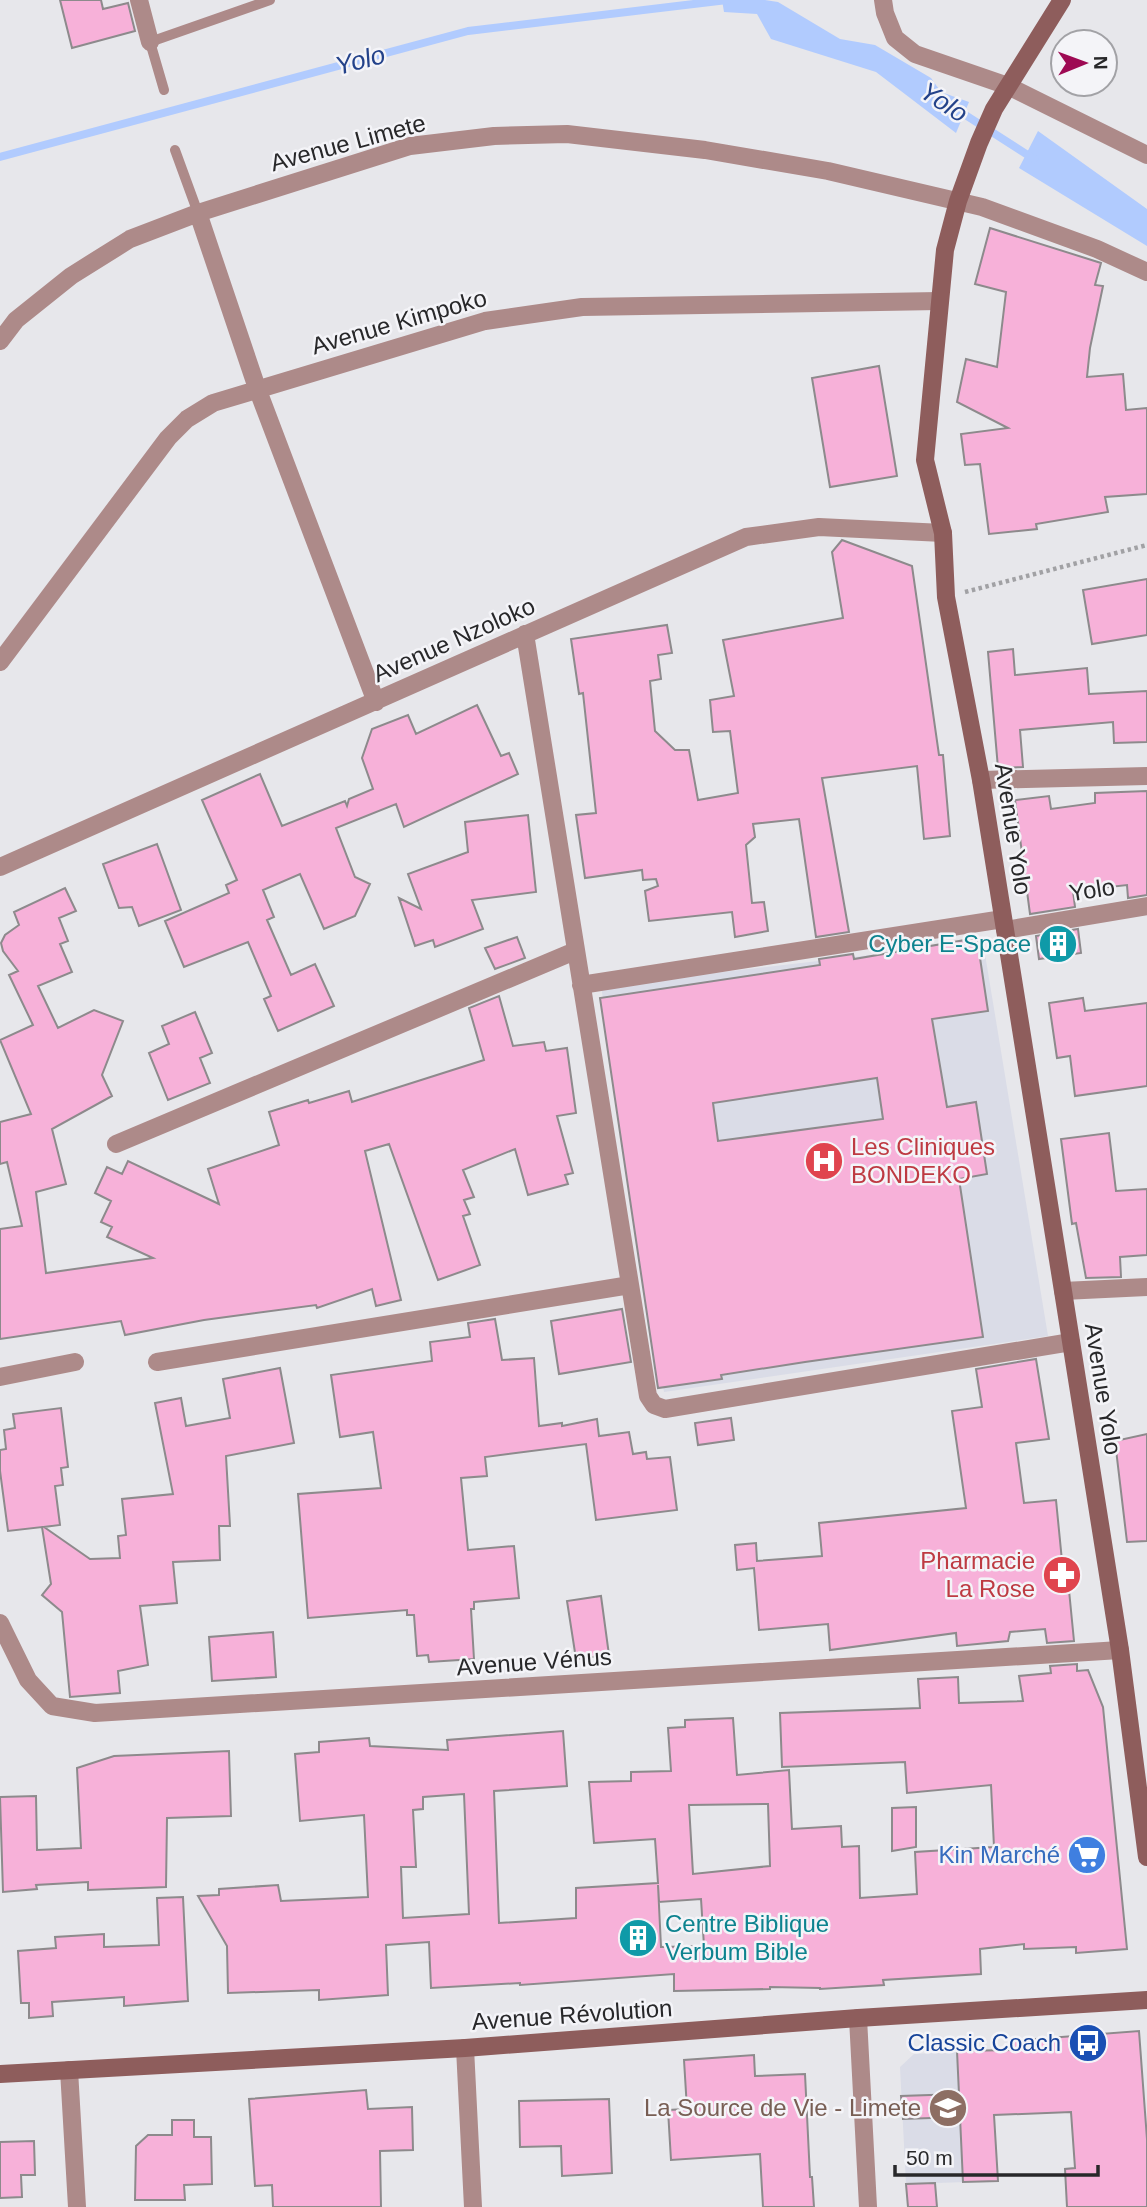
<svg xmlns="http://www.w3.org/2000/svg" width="1147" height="2207" font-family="Helvetica,sans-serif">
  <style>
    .built { fill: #dadce7 }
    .water { fill: #b1cbfe }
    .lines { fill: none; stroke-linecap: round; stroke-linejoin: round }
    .stream { stroke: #b1cbfe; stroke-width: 8 }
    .building { fill: #f7b1d9; stroke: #8d8a8c; stroke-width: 2; fill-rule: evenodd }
    .path { stroke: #a1a1a4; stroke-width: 4.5; stroke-dasharray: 3.5 3.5; stroke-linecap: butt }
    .lane { stroke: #ad8a89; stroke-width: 10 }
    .street { stroke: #ad8a89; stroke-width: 18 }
    .secondary { stroke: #8e5d5c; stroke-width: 18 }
    .labels { text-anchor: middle; stroke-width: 5; stroke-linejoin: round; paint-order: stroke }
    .street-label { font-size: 24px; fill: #28282a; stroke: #f4f4f8 }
    .culture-label { font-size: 24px; fill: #0d838f; stroke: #f4f4f8; text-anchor: end }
    .health-label { font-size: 24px; fill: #be3a42; stroke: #f4f4f8; text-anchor: start }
    .shop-label { font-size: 24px; fill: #366cbe; stroke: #f4f4f8; text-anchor: end }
    .transit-label { font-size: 24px; fill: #164399; stroke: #f4f4f8; text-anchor: end }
    .education-label { font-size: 24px; fill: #785e54; stroke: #f4f4f8; text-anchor: end }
    .water-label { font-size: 26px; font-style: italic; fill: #23428a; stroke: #f4f4f8 }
  </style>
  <rect width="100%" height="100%" fill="#e7e7eb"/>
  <path class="built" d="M983,942L1048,1336L664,1392L601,986Z
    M991,2050L998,2181L906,2184L900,2067L914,2054Z"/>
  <path class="water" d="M722,0H765L778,2L840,39L875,45L931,78L941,92L969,102L956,133L876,72L771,39L757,14L724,12Z
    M1038,131L1147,209V246L1019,168Z"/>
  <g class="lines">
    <path class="stream" d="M956,109L1034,159
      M0,157L468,31L727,0"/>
  </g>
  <path class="building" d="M60,0H101L103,9L128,3L135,31L72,48Z
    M990,228L1101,263L1095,285L1103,286L1090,348L1087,377L1123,374L1126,410L1147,408V494L1105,497L1108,512L1036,524L1037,529L989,534L980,464L965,465L961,434L1008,428L957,402L966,359L997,367L1006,292L975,284Z
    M879,366L897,476L830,487L812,378Z
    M842,540L912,566L939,755H943L950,836L924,839L917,766L822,778L849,932L816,937L799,819L753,824L755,837L746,845L752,903L764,902L768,931L735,937L732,912L649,921L645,891L658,886L656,879L643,880L642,870L585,878L576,815L596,813L583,693L579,694L571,639L667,625L672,653L658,655L661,679L650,681L655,731L675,750H689L698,800L738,793L730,731L713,732L710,700L734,696L723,640L843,618L832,552Z
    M1147,579V635L1092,644L1083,590Z
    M1013,649L1015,675L1087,668L1089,694L1147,691V742L1114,743L1113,722L1020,730L1023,767L998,768L988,652Z
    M477,705L501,756L509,753L518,774L404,827L396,804L336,828L355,877L370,884L355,916L324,929L300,874L263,890L274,917L267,920L291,975L315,964L334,1006L278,1031L264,999L271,996L248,942L184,967L165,921L229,893L226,885L237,880L202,800L260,774L282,826L345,801L347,806L349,799L373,789L362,758L372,729L408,715L416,734Z
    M1147,791V895L1128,898L1127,885L1073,891L1075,907L1030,914L1015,800L1049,796L1051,809L1095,803V793Z
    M528,815L536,892L472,900L483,929L435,947L433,940L415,946L399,898L421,909L408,874L468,852L465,822Z
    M157,844L181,910L139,926L132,907L119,908L103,864Z
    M65,888L76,911L59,918L68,941L60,944L72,972L38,986L58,1028L94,1010L123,1021L102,1075L112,1096L52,1129L66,1184L36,1192L46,1273L153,1258L107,1237L112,1227L101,1222L111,1201L95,1193L107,1167L122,1174L128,1161L219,1204L208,1169L279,1145L269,1112L308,1100L309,1103L349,1091L352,1102L484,1060L469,1008L499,996L513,1046L544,1042L546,1051L567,1048L576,1113L557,1116L573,1173L565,1175L568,1184L528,1195L515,1149L463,1170L474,1197L464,1200L470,1214L463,1216L480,1265L438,1280L389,1144L365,1151L401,1300L376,1306L372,1289L317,1308L316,1305L204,1320L125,1335L121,1321L0,1339V1229L22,1226L7,1162L0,1164V1122L31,1114L0,1040L33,1025L9,975L18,971L3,951L1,943L5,935L19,925L14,912Z
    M1078,929L1081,953L1039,959L1036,936Z
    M517,937L525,958L495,969L485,948Z
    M977,938L988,1011L932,1019L947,1107L976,1102L987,1174L959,1179L983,1337L805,1362L721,1375L722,1379L658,1388L600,998L820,965L819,959L853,954L854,959ZM877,1078L883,1119L718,1141L713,1103Z
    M1083,998L1085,1011L1147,1003V1086L1075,1096L1070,1056L1057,1058L1049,1003Z
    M195,1012L212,1053L200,1058L210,1083L168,1100L149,1053L169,1044L162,1026Z
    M1109,1133L1116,1191L1147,1189V1255L1120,1257L1121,1277L1086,1278L1076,1223L1072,1224L1061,1139Z
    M622,1309L631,1362L559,1374L551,1321Z
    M495,1319L502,1360L534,1358L539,1426L562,1423V1426L597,1419L599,1436L629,1432L633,1454L646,1452L647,1459L670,1457L677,1510L596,1520L586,1444L485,1457L487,1476L461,1478L468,1550L514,1546L519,1598L474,1602V1609H471L474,1659L429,1662L428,1655L417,1656L414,1615H407V1610L308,1618L298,1494L381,1488L373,1432L340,1437L331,1375L432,1361L430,1342L470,1337L468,1323Z
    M1036,1359L1049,1439L1016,1443L1024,1503L1056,1500L1063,1571L1067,1570L1074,1641L1047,1643L1045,1629L1010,1632L1008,1641L957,1646L956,1633L830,1650L828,1624L759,1630L754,1568L737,1570L735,1545L756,1543L757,1561L822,1556L819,1523L966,1508L952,1411L982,1407L976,1369Z
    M280,1368L294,1443L226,1456L230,1526H219L220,1560L173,1562L177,1603L140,1606L148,1665L118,1671L120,1693L70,1697L62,1612L42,1595L51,1584L42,1527L8,1531L0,1471V1450L6,1449L4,1430L15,1428L13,1414L61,1408L68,1467L61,1468L63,1485L55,1486L60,1525L44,1527L90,1559L120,1558L118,1536L126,1535L122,1499L173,1494L155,1403L181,1398L186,1426L230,1418L223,1379Z
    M731,1418L734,1440L698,1445L695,1423Z
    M1147,1434V1541L1127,1542L1115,1441Z
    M601,1596L609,1655L576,1659L567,1601Z
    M273,1632L276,1677L212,1681L209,1637Z
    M1077,1664V1671L1088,1670L1103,1707L1127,1949L1076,1953V1947L1024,1949V1944L980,1949L981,1974L883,1980L884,1985L820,1989V1988L770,1987V1989L674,1991V1974L520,1985V1983L431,1988L429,1942L386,1945L388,1995L319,2000V1990L228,1993L227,1946L198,1896L219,1895V1889L278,1885L281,1901L368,1897L364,1815L300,1821L295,1754L319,1752V1742L369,1738L370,1746L448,1750L447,1740L563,1731L567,1786L494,1791L499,1923L576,1918V1888L658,1883L655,1839L594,1843L589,1782L631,1781V1772L671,1771L668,1728L685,1727V1720L733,1718L737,1775L789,1770L792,1829L841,1826L842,1847L859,1846L860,1898L917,1894L915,1852L994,1847L991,1785L907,1793L905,1762L782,1767L780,1713L920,1708L918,1679L958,1677L959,1703L1023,1701L1019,1676L1051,1673L1050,1666ZM464,1794L469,1914L403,1918L401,1867H416L413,1810L423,1809V1797ZM768,1804L770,1866L693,1874L689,1805ZM658,1885L659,1902L701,1899L704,1946L661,1947Z
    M229,1751L231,1816L167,1818L166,1887L88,1890V1882L36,1885L37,1889L3,1892L0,1797L36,1796L37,1850L81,1848L77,1768L114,1756Z
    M916,1807V1847L892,1851V1808Z
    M183,1897L188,2001L124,2006V1997L52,2002L53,2016L29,2018V2003H21L18,1951L56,1948L55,1937L104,1934V1947L159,1945L157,1898Z
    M1139,2031L1147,2139V2207H1067L1065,2169L1075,2168L1071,2112L994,2115L998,2181L963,2182L960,2117L903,2119L901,2096L959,2094L957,2051L1012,2050L1011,2041Z
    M754,2055L755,2076L805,2074L810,2177H812L814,2207H763L760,2154L671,2160L668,2110L687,2109L684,2060Z
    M366,2090L368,2109L412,2107L413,2150L380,2151L381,2207H273L272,2185L255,2186L249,2099Z
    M609,2099L612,2173L562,2176L561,2146L520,2147L519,2101Z
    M172,2120H194V2137H211L212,2184L184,2185L185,2200H135L136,2146L148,2135H172Z
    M34,2141L35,2175H21L22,2197L0,2198V2142Z
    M935,2183L937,2207H908L906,2184Z"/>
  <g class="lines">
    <path class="path" d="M965,592L1147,545"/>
    <path class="lane" d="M164,90L150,42L270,0
      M175,150L198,213"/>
    <path class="street" d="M139,0L150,42
      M883,0L885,13L895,38L915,54L1008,86L1147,155
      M198,213L257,388L376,702
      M0,341L16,320L71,276L130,239L198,213L410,146L494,136L567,134L705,150L828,171L982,207L1097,249L1147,272
      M525,634L648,1396L654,1405L665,1409L1071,1342
      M0,662L168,438L187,419L213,403L485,321L582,307L939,301
      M981,780L1147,776
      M0,867L746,537L819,527L943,533
      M1005,930L1147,906
      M581,985L1003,919
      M116,1144L575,951
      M1063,1291L1147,1287
      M157,1362L630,1285
      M0,1377L75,1362
      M0,1623L28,1680L52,1706L95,1713L1120,1650
      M858,2018L868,2207
      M465,2048L473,2207
      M69,2070L77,2207"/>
    <path class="secondary" d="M1062,0L994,109L979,143L958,201L945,250L925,460L943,533L946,597L981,780L1063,1291L1120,1650L1147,1857
      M0,2074L465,2048L858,2018L1147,2000"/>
  </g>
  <defs>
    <g id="building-disc" transform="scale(2.0125)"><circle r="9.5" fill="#0f9aa8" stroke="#f4f4f8"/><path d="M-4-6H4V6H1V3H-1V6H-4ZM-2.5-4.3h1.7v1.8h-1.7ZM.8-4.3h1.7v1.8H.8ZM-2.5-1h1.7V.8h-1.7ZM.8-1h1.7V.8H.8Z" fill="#fff"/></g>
    <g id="hospital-disc" transform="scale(2.0125)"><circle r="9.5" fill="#e0444e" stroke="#f4f4f8"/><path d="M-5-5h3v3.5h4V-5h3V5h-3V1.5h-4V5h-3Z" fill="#fff"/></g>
    <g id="pharmacy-disc" transform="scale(2.0125)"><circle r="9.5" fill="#e0444e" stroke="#f4f4f8"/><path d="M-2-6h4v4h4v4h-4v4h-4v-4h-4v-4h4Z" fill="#fff"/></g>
    <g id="supermarket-disc" transform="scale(2.0125)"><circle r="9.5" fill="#3f7fe0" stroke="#f4f4f8"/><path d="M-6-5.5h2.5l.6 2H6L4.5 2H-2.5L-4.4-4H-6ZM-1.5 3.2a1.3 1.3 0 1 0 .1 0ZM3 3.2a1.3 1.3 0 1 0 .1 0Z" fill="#fff"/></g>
    <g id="bus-disc" transform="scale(2.0125)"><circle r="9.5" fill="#1a4fb4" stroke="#f4f4f8"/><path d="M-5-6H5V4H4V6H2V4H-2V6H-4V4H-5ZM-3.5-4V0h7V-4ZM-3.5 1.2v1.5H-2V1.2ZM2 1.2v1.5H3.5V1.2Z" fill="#fff"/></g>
    <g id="school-disc" transform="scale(2.0125)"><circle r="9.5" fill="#8d6e63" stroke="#f4f4f8"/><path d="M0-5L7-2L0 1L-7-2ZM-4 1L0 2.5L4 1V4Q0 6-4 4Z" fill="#fff"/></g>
  </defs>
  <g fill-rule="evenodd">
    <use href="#building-disc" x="1058" y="944"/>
    <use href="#hospital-disc" x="824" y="1161"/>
    <use href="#pharmacy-disc" x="1062" y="1575"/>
    <use href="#supermarket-disc" x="1087" y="1855"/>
    <use href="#building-disc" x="638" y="1938"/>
    <use href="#bus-disc" x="1088" y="2043"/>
    <use href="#school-disc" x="948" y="2108"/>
  </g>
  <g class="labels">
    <g class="street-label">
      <text transform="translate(348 143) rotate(-15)" y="8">Avenue Limete</text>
      <text transform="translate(399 322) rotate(-16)" y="8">Avenue Kimpoko</text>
      <text transform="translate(454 640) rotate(-24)" y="8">Avenue Nzoloko</text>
      <text transform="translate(1013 829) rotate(81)" y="8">Avenue Yolo</text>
      <text transform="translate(1092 890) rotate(-9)" y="8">Yolo</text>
      <text transform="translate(1103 1389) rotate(81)" y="8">Avenue Yolo</text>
      <text transform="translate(534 1662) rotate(-4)" y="8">Avenue Vénus</text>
      <text transform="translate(572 2015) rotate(-4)" y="8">Avenue Révolution</text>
    </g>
    <g class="culture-label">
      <text x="1031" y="952">Cyber E-Space</text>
      <text x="665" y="1932" text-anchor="start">Centre Biblique<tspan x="665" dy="28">Verbum Bible</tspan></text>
    </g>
    <g class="health-label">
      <text x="851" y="1155">Les Cliniques<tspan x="851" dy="28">BONDEKO</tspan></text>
      <text x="1035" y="1569" text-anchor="end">Pharmacie<tspan x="1035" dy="28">La Rose</tspan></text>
    </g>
    <g class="shop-label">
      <text x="1060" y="1863">Kin Marché</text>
    </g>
    <g class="transit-label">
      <text x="1061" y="2051">Classic Coach</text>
    </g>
    <g class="education-label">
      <text x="921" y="2116">La Source de Vie - Limete</text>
    </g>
    <g class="water-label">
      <text transform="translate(360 60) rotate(-15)" y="9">Yolo</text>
      <text transform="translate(944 102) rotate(33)" y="9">Yolo</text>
    </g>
  </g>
  <g transform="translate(1084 63) rotate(89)"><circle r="33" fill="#f4f4f8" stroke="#a2a2a6" stroke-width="2"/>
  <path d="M0-5L12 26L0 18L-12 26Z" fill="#9e0a54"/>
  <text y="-10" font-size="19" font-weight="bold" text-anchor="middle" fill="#28282a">N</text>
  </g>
  <path d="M895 2165v10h203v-10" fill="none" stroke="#28282a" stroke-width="3.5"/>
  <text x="906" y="2165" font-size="21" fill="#28282a" stroke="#f4f4f8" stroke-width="5" paint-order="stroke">50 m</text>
</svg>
